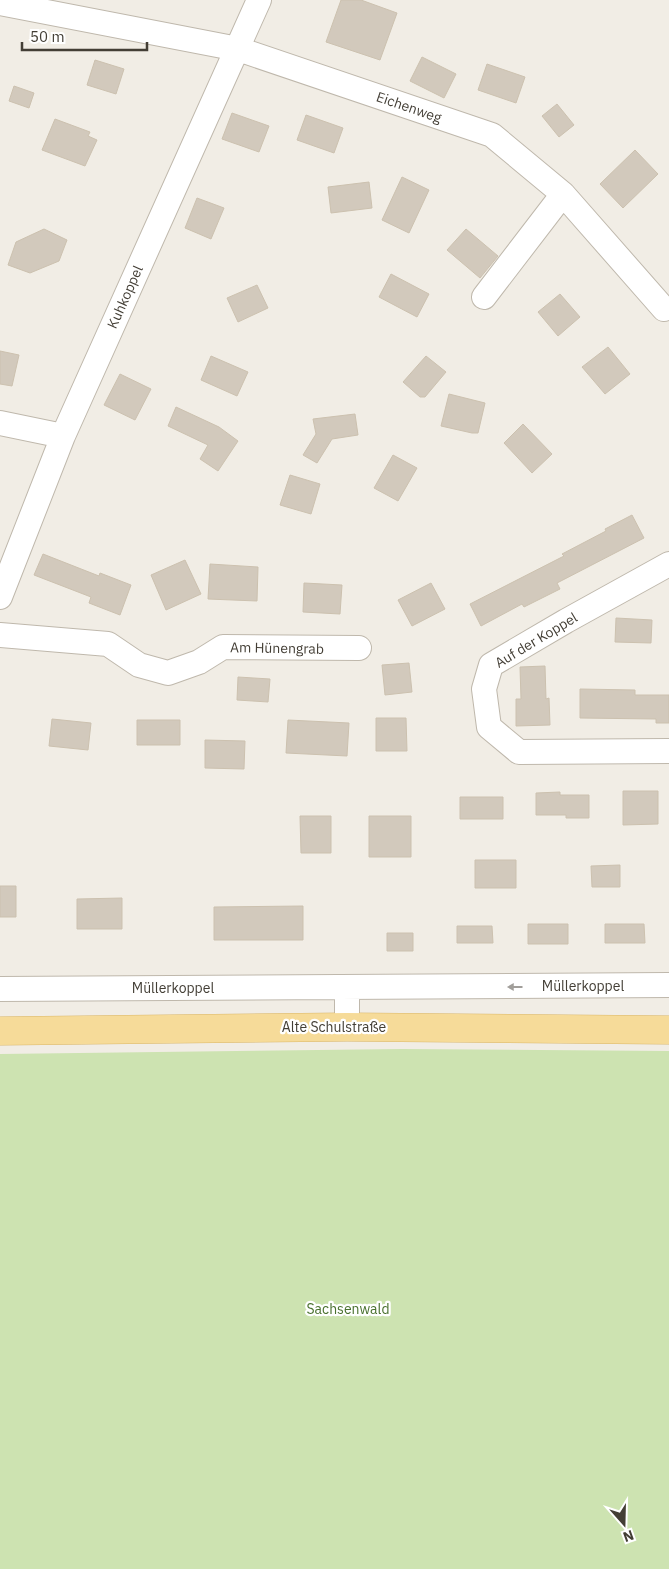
<svg xmlns="http://www.w3.org/2000/svg" width="669" height="1569" font-family="'IBM Plex Sans',sans-serif">
  <style>
    .green { fill: #cde3b1 }
    .building { fill: #d2c9bc; stroke: #ccc1af }
    .lines { fill: none; stroke-linecap: round; stroke-linejoin: round }
    .minor-casing { stroke: #bfb8ac; stroke-width: 26 }
    .major-casing { stroke: #dab76a; stroke-width: 29 }
    .minor { stroke: #fff; stroke-width: 24 }
    .major { stroke: #f6db99; stroke-width: 28 }
    .oneway { fill: #a19e9a }
    .labels { text-anchor: middle; stroke-width: 4.5; stroke-linejoin: round; paint-order: stroke }
    .street-label { font-size: 14px; fill: #433e35; stroke: #fff }
    .park-label { font-size: 14px; fill: #48702d; stroke: #fff }
  </style>
  <rect width="100%" height="100%" fill="#f1ede5"/>
  <path class="green" d="M402,1049L669,1051V1569H0V1054Z"/>
  <path class="building" d="M341,0H361L397,13L380,60L326,42Z
    M422,57L456,74L444,98L410,81Z
    M95,60L124,69L116,94L87,85Z
    M487,64L525,77L516,103L478,90Z
    M14,86L34,93L29,108L9,101Z
    M557,104L574,125L559,137L542,116Z
    M232,113L269,126L259,152L222,139Z
    M306,115L343,128L334,153L297,140Z
    M55,119L90,132L88,136L97,140L85,166L42,150Z
    M635,150L658,174L623,208L600,184Z
    M402,177L429,190L409,233L382,220Z
    M369,182L372,208L331,213L328,187Z
    M197,198L224,208L211,239L185,228Z
    M44,229L67,240L59,261L30,273L8,265L16,242Z
    M466,229L498,256L480,278L447,250Z
    M391,274L429,294L417,317L379,297Z
    M257,285L268,308L238,322L227,298Z
    M560,294L580,317L558,336L538,312Z
    M608,347L630,374L605,394L582,367Z
    M0,351L19,355L12,386L0,384Z
    M211,356L248,372L237,396L201,380Z
    M426,356L446,372L425,397H420L403,382Z
    M120,374L151,389L135,420L104,405Z
    M449,394L485,403L478,433H472L441,426Z
    M176,407L219,427L238,441L218,471L200,459L208,445L168,426Z
    M355,414L358,435L332,439L317,463L303,455L316,434L313,419Z
    M523,424L552,454L532,473L504,443Z
    M393,455L417,468L398,501L374,488Z
    M290,475L320,484L311,514L280,505Z
    M632,515L644,538L557,583L560,589L524,607L522,604L481,626L470,604L564,556L562,554L606,531L605,529Z
    M43,554L99,576L100,573L131,585L120,615L89,603L91,597L34,575Z
    M185,560L201,594L166,610L151,575Z
    M210,564L258,567L257,601L208,599Z
    M304,583L342,585L340,614L303,612Z
    M431,583L445,609L412,626L398,600Z
    M616,618L652,620L651,643L615,642Z
    M409,663L412,692L385,695L382,665Z
    M545,666L546,699L549,698L550,725L516,726V699H521L520,667Z
    M238,677L270,679L268,702L237,700Z
    M580,689L635,690V695H669V723H656V719L580,718Z
    M376,718H406L407,751H376Z
    M52,719L91,723L88,750L49,746Z
    M137,720H180V745H137Z
    M288,720L349,723L347,756L286,753Z
    M205,740L245,741L244,769L205,768Z
    M623,791H658V824L623,825Z
    M560,792V795H589V818H566V815H536V793Z
    M460,797H503V819H460Z
    M300,816H331V853H301Z
    M369,816H411V857H369Z
    M475,860H516V888H475Z
    M620,865V887H592L591,866Z
    M0,886H16V917H0Z
    M122,898V929H77V899Z
    M303,906V940H214V907Z
    M528,924H568V944H528Z
    M605,924H644L645,943H605Z
    M457,926H492L493,943H457Z
    M387,933H413V951H387Z"/>
  <g class="lines">
    <g class="minor-casing">
      <path id="minor" d="M0,3L238,49L492,135L563,194L664,309
        M484,297L563,194
        M0,423L63,436
        M669,564L566,621L491,665L484,689L489,727L519,752L669,751
        M0,597L63,436L259,0
        M0,635L108,644L139,665L168,673L199,662L223,647L359,648
        M0,989L669,985
        M347,1027V988"/>
    </g>
    <g class="major-casing">
      <path id="major" d="M0,1031L347,1027L669,1030"/>
    </g>
    <use href="#minor" class="minor"/>
    <use href="#major" class="major"/>
  </g>
  <defs><path id="oneway-solid" d="M-6-.8H1V-3.2L6.5 0L1 3.2V.8H-6Z" transform="scale(1.25)"/></defs>
  <use class="oneway" href="#oneway-solid" transform="translate(515 987) rotate(180)"/>
  <g class="labels">
    <g class="street-label">
      <text transform="translate(409 107) rotate(19)" y="5">Eichenweg</text>
      <text transform="translate(125 297) rotate(-66)" y="5">Kuhkoppel</text>
      <text transform="translate(536 640) rotate(-31)" y="5">Auf der Koppel</text>
      <text transform="translate(277 648) rotate(1)" y="5">Am Hünengrab</text>
      <text x="583" y="991">Müllerkoppel</text>
      <text x="173" y="993">Müllerkoppel</text>
      <text x="334" y="1032">Alte Schulstraße</text>
    </g>
    <g class="park-label">
      <text x="348" y="1314">Sachsenwald</text>
    </g>
  </g>
  <g transform="translate(624 1524) rotate(160)" stroke="#ffffff" stroke-width="4" paint-order="stroke">
  <path d="M0-4L9 19L0 12L-9 19Z" fill="#433e35"/>
  <text y="-8" font-size="14" font-weight="bold" text-anchor="middle" fill="#433e35">N</text>
  </g>
  <path d="M22 42v8h125v-8" fill="none" stroke="#433e35" stroke-width="2.5"/>
  <text x="30" y="42" font-size="15" fill="#433e35" stroke="#ffffff" stroke-width="4" paint-order="stroke">50 m</text>
</svg>
